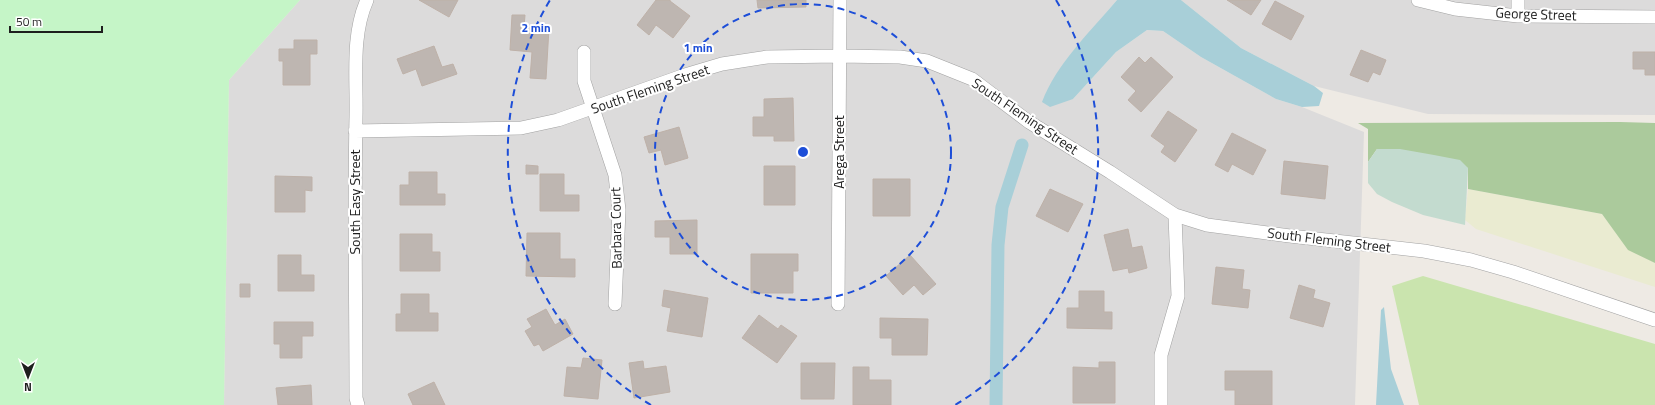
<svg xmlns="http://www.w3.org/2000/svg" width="1655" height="405" font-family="'Titillium Web',sans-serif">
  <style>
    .residential { fill: #dcdbdb }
    .farmland { fill: #eaebd1 }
    .grass { fill: #cae4ae }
    .forest { fill: #abca9c }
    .wetland { fill: #c3dbcf }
    .park { fill: #c5f5c7 }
    .water { fill: #a8cfd8 }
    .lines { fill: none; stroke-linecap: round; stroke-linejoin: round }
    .canal { stroke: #a8cfd8; stroke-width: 13 }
    .building { fill: #beb6b1; stroke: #beb1a8 }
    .minor-casing { stroke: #a2a2a2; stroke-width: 14 }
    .minor { stroke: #fff; stroke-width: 13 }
    .ring { fill: none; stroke: #1d4ed8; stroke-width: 2; stroke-dasharray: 7 5 }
    .labels { text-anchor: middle; stroke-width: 4; stroke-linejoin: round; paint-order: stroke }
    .street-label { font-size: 14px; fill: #1e1e1e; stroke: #fff }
    .centre { fill: #1d4ed8; stroke: #fff; stroke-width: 2 }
    .ring-label { font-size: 12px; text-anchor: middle; font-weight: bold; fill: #1d4ed8; stroke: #fff; stroke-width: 4; stroke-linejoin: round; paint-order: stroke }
  </style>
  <rect width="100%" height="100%" fill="#eeeae4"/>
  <path class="residential" d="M300,0H1117L1066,60L1046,93L1073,99L1116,52L1147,30L1163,31L1201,57L1276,99L1302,107L1364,132L1355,405H224L229,80Z
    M1181,0H1655V115L1428,114L1314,86L1241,48Z"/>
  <path class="farmland" d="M1468,189L1602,214L1628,249L1655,263V287L1476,229L1465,220Z"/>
  <path class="grass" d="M1423,276L1655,344V405H1419L1392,286Z"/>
  <path class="forest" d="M1620,122L1655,123V263L1628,250L1602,214L1468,189V168L1377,149L1368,162V129L1358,123Z"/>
  <path class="wetland" d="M1377,149H1400L1434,155L1460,160L1468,168L1465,225L1423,215L1392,202L1377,194L1368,183V162Z"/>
  <path class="park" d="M0,0H300L229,80L224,405H0Z"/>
  <path class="water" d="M1117,0H1181L1241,48L1314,86L1323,93L1319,106L1302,107L1276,99L1201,57L1163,31L1147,30L1116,52L1073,99L1050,107L1042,102C1057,63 1090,32 1117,0Z
    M1384,307L1391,369L1404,405H1376L1381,310Z"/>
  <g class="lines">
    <path class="canal" d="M996,405L998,245L1002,207L1022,145"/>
  </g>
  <path class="building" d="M419,0H458L449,17Z
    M656,0H670V1L690,16L673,38L656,25L649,35L637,25Z
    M757,0H806V7L758,8Z
    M1227,0H1261L1251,15Z
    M1275,1L1304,16L1291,40L1262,24Z
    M512,15H525L524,27L549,28L546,79L530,78L532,52L510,50Z
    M294,40H317V54H310V85H283V61H279V49H294Z
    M434,46L442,67L453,64L457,74L422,86L416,69L403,74L397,59Z
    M1361,50L1386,60L1380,75L1373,72L1368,82L1350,75Z
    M1633,52H1655V75H1645V69H1633Z
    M1139,57L1145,63L1151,57L1173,77L1141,112L1128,100L1136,91L1121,77Z
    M793,98L794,141H774V136H753V117H764V99Z
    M1168,111L1197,130L1175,162L1161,152L1165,146L1151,136Z
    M679,127L688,158L665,165L661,150L649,153L644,137Z
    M1232,133L1266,150L1253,175L1232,164L1228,172L1215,165Z
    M1284,161L1328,166L1325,199L1281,194Z
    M526,165L538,166V174H526Z
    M764,166H795V205H764Z
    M409,172H437V194H445V205H400V185H409Z
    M540,174H564V195H579V211H540Z
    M275,176L312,177V191L305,190V212H275Z
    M873,179H910V216H873Z
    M1050,189L1083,204L1068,232L1036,216Z
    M697,220V254H670V237H655V221Z
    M1128,229L1132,248L1142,246L1147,268L1129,273L1128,268L1113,271L1104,235Z
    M527,233H560V259H575V277L526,276Z
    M400,234H432V252H440V271H400Z
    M751,254H798V271H793V293H751Z
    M278,255H301V275H314V291H278Z
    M910,255L936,284L923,295L914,285L903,295L886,276Z
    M1216,267L1244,270L1242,289L1250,290L1248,308L1212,304Z
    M240,284H250V297H240Z
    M1299,285L1315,290L1313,298L1330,303L1323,327L1290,318Z
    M664,290L708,298L702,337L667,331L671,308L662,306Z
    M1079,291H1104V312H1112V329L1067,328V308H1079Z
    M401,294H429V313H438V331H396V314H401Z
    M546,309L555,325L565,319L573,334L543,351L539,344L534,346L525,331L532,327L527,319Z
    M759,315L778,329L781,325L797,336L777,363L742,338Z
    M880,318L928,319L927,355H892V338H880Z
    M274,322H313V336H302V358H280V344H274Z
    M583,358L602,360L598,399L564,396L567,367L581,368Z
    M643,361L644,369L666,366L670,392L634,398L629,363Z
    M1099,362H1115V403H1073V367L1099,368Z
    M801,363H835L834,399H801Z
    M853,367H869V380H891V405H853Z
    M1225,371H1272V405H1235V390H1225Z
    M434,382L445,405H413L408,394Z
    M311,385L312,405H278L276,388Z"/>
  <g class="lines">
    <g class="minor-casing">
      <path id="minor" d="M1418,0L1455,9L1518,16L1655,17
        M1518,0V16
        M584,52V81L615,175L619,210L615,304
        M355,131L521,128L558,120L685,75L722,64L767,57L839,56L900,57L927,61L972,79L1029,122L1110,172L1175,215L1207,225L1290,236L1424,251L1471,260L1513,272L1655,320
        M838,304L840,0
        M358,405L356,398C356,304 354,210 356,117C357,78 351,36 367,0
        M1161,405V355L1178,296L1175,215"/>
    </g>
    <use href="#minor" class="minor"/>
  </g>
  <g class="ring">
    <circle cx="803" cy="152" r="148"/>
    <path d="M651 405A295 295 0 0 1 550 0M1056 0A295 295 0 0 1 955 405"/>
  </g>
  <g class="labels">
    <g class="street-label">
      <text transform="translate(1536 14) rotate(2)" y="5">George Street</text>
      <text transform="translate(650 89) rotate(-19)" y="5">South Fleming Street</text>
      <text transform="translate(1025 116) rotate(34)" y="5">South Fleming Street</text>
      <text transform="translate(839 152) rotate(-90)" y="5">Arega Street</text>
      <text transform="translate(355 202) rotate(-90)" y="5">South Easy Street</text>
      <text transform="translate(616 228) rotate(-91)" y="5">Barbara Court</text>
      <text transform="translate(1329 240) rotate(7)" y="5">South Fleming Street</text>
    </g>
  </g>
  <circle cx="803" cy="152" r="6" class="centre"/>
  <g class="ring-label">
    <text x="536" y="32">2 min</text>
    <text x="698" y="52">1 min</text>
  </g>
  <g transform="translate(28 377) rotate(180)" stroke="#ffffff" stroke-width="3" paint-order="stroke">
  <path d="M0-3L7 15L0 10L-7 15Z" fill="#1e1e1e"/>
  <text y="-6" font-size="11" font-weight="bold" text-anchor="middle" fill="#1e1e1e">N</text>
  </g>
  <path d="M10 26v6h92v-6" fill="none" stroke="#1e1e1e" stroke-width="2"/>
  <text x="16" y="26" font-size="12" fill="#1e1e1e" stroke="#ffffff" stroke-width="3" paint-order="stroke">50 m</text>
</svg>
